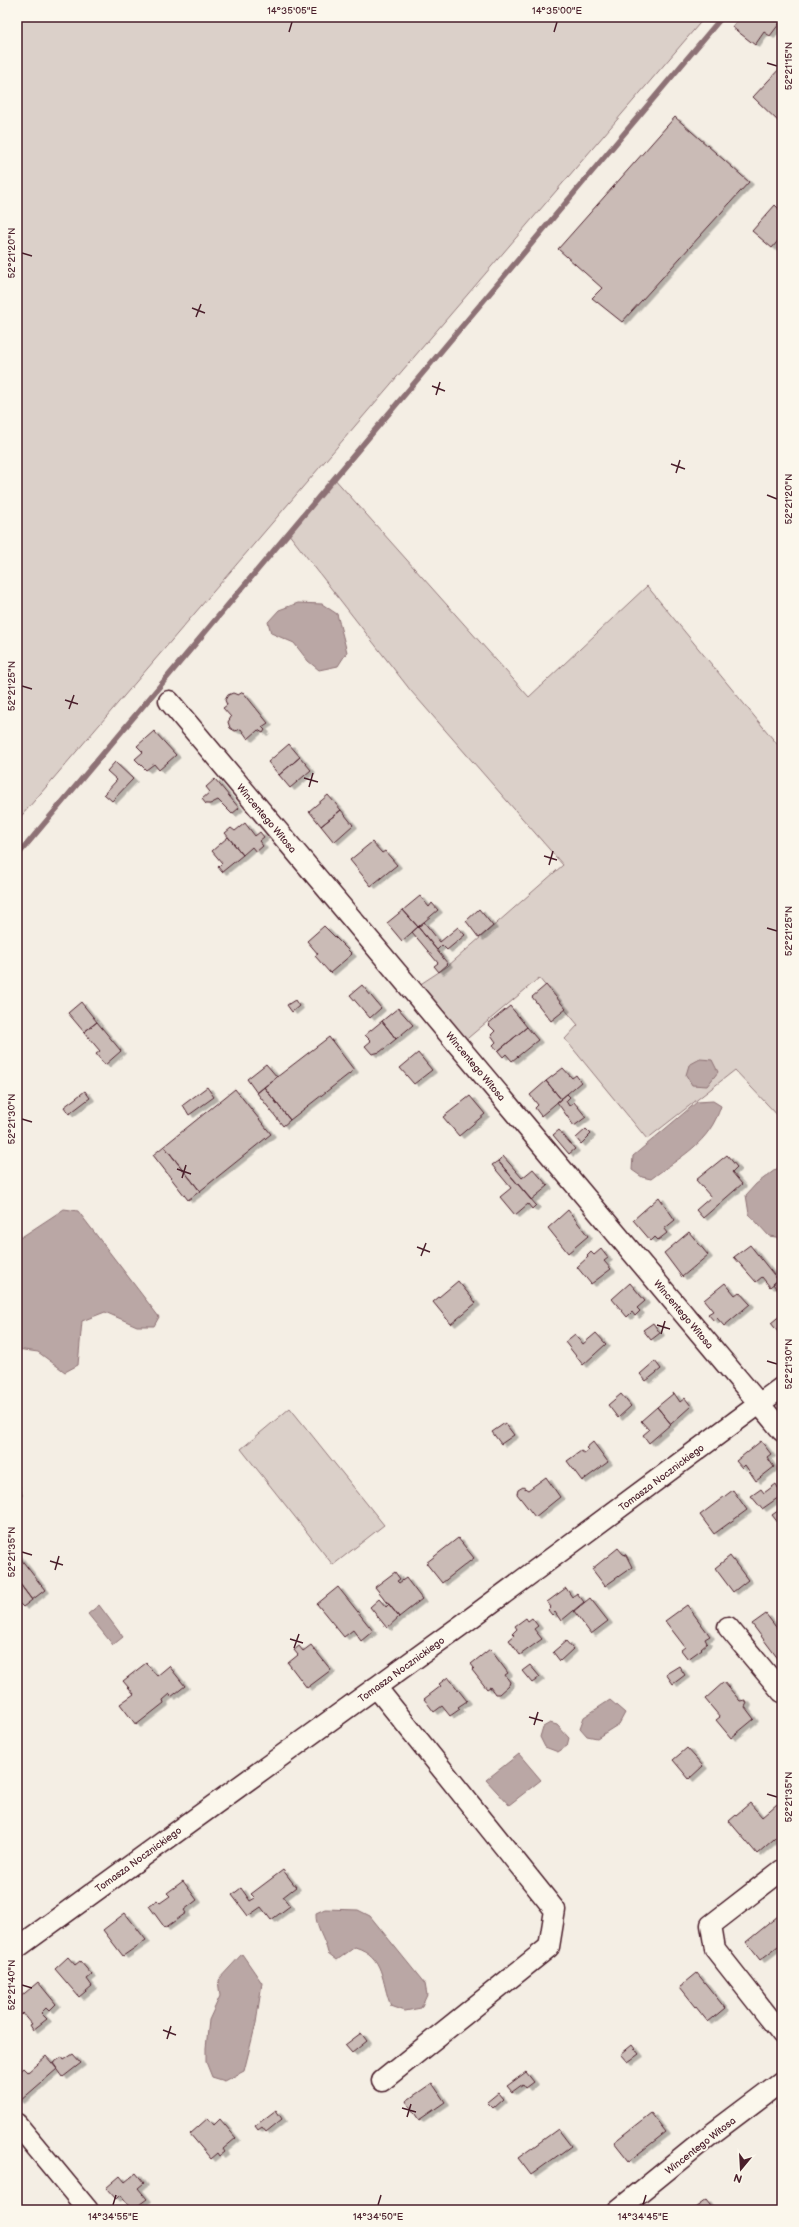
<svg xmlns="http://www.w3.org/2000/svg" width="799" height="2227" font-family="'Balsamiq Sans',sans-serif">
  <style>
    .green { fill: #dbd0c9; stroke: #92787a }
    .water { fill: #baa7a5; stroke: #8d7174 }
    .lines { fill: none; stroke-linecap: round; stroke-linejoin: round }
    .stream { stroke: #8d7174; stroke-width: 5.5 }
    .building { fill: #cabbb6; stroke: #4a1f2b; filter: url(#shadow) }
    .minor-casing { stroke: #4a1f2b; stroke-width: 23 }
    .minor { stroke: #fbf7ec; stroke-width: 20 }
    .ticks { fill: none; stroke: #4a1f2b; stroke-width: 1.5 }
    .labels { text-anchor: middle; stroke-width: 4; stroke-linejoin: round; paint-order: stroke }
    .street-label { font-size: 10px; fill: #4a1f2b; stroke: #fbf7ec }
    .neatline { fill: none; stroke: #4a1f2b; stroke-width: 1.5 }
    .ticks-label { font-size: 10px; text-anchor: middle; fill: #4a1f2b }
  </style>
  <defs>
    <filter id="shadow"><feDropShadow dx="4.5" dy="2.5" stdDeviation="0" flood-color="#0004"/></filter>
  </defs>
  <rect width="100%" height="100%" fill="#f4eee4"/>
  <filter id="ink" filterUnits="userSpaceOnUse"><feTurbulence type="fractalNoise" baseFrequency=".025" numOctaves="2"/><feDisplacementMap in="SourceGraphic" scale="8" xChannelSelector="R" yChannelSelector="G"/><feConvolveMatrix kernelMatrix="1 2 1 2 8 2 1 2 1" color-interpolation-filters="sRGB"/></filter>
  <g filter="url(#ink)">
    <path class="green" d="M17,17H705L17,821Z
      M333,477L529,697L647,586L782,750V1120L735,1070L647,1139L565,1039L578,1025L539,978L462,1043L413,989L448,966L563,865L411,691L288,533Z
      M290,1408L384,1525L333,1565L241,1449Z"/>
    <path class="water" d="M298,603L322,604L337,614L347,652L338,666L319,670L308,661L294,643L271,633L268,622L279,610Z
      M700,1059L712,1060L718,1072L707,1086L692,1085L686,1075L689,1065Z
      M713,1101L721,1106C709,1144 681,1156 651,1179L642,1177L632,1170L633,1156L697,1102Z
      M779,1167H782V1238L769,1236L749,1214L746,1195L756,1184Z
      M64,1209L78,1211L159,1317L154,1326H137L105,1312L82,1321L78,1365L65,1372L38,1352L17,1349V1240Z
      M17,1476L22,1495L17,1499Z
      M99,1605L123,1637L113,1645L88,1614Z
      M610,1700L625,1713L619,1724L597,1738L587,1736L580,1728L584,1717Z
      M550,1723L557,1725L569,1738L567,1746L558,1752L545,1747L540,1737L543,1727Z
      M519,1754L541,1780L509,1805L486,1780Z
      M325,1909L358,1910L370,1916L425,1984L427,1995L421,2008L405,2011L391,2006C381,1982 385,1956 355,1947L337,1960L328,1953C325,1939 315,1927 316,1913Z
      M242,1954L262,1983L256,2023L244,2071L225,2081L212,2077L206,2062V2048L209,2020L220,1996L218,1980Z"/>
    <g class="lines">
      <path class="stream" d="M17,856L722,17"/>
    </g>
    <path class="building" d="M740,17H782V20L770,36L764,32L755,45L732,27Z
      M782,66V125L753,97Z
      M675,117L749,182L622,322L592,298L602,288L558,249Z
      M775,205L782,212V236L772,248L752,231Z
      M243,692L268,723L262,727L265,730L263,733L258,730L248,739L241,729L235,731L230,728L228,722L231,717L223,708L227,705L225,700L228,695L233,693L238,695Z
      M154,731L176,755L159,770L154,764L146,770L135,759L143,752L137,746Z
      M289,744L300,757L279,775L268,762Z
      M300,757L311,770L290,788L279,775Z
      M115,762L133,779L112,801L104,794L117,780L107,771Z
      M215,779L239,808L232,814L218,800L210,804H206L202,799L210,792L206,787Z
      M328,795L341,810L321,826L309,811Z
      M341,810L353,825L334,842L321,826Z
      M245,823L255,836L260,832L264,837L259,841L263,846L256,852L252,847L243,855L225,833L231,828L235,831Z
      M228,837L243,855L222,872L218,867L222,863L212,851Z
      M372,842L382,853L385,851L397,865L371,886L350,860Z
      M420,896L429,907L432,903L438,910L418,927L403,910Z
      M479,909L493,926L479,938L466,921Z
      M403,910L418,927L402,941L387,923Z
      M424,922L440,942L458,927L465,935L447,950L442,945L437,950L418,927Z
      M324,926L352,954L330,973L315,956L318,954L307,941Z
      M418,927L448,964L439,972L434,966L438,963L412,932Z
      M362,985L381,1008L370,1018L350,995Z
      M546,985L566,1009L551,1021L532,997Z
      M295,1000L299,1006L292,1012L287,1005Z
      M81,1002L97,1022L84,1032L68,1013Z
      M510,1006L527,1027L498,1051L493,1045L496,1042L491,1035L495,1031L488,1024Z
      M398,1008L413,1025L396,1039L382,1021Z
      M382,1021L396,1039L380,1052L372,1054L365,1046L371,1041L365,1035Z
      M97,1022L121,1051L105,1065L96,1054L100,1051L84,1032Z
      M527,1027L538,1040L512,1061L506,1054L503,1057L498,1051Z
      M329,1037L354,1070L290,1120L264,1087Z
      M418,1053L432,1070L414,1084L400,1068Z
      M266,1064L277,1077L257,1093L247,1079Z
      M563,1068L572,1078L576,1075L581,1082L561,1099L546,1081Z
      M546,1081L561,1099L541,1116L535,1108L538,1105L530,1095Z
      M207,1087L214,1097L189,1115L183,1105Z
      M264,1087L290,1120L283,1126L257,1093Z
      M235,1089L271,1134L200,1191L164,1146Z
      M85,1091L90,1098L69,1114L64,1107Z
      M567,1094L570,1097L566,1101L569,1106L574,1102L586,1117L574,1126L557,1102Z
      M470,1096L485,1114L459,1136L443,1117Z
      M586,1129L591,1134L581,1144L576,1138Z
      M559,1130L575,1149L569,1154L553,1135Z
      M164,1146L200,1191L188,1200L153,1155Z
      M727,1155L737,1167L732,1172L742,1184L703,1218L696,1210L711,1197L696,1180Z
      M503,1156L522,1178L533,1169L548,1186L531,1200L498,1161Z
      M498,1161L536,1205L532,1209L528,1204L515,1215L500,1197L511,1188L492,1165Z
      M659,1197L675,1220L664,1229L667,1233L658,1240L655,1237L651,1241L633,1220Z
      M568,1210L588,1236L568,1253L548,1228Z
      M689,1232L708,1255L682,1277L664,1253Z
      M750,1245L778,1280L770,1287L762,1277L756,1282L734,1257Z
      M601,1249L608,1258L604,1261L611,1269L591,1284L577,1267L588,1257L587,1256L591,1252L594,1255Z
      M782,1277V1296L773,1284Z
      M458,1281L476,1303L451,1324L433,1302Z
      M630,1283L645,1301L637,1308L640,1311L635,1316L632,1312L627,1317L612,1299Z
      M725,1283L735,1295L739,1292L750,1304L724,1326L717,1318L714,1321L708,1314L713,1311L704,1300Z
      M782,1314V1337L771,1323Z
      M653,1323L660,1333L651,1340L643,1330Z
      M596,1333L606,1344L583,1365L565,1342L575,1334L583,1344Z
      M655,1361L661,1369L646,1381L640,1374Z
      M674,1393L680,1402L685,1398L691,1406L671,1424L657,1407Z
      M621,1394L631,1406L618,1418L608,1405Z
      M657,1407L671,1424L649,1443L643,1435L649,1430L641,1421Z
      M505,1423L514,1435L501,1444L492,1432Z
      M761,1441L771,1454L767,1457L774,1467L756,1481L745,1465L742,1468L736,1461Z
      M593,1442L608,1462L582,1481L567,1461L581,1451L584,1453L588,1450L586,1448Z
      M546,1477L560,1497L535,1517L517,1494L518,1490L523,1487L528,1490Z
      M776,1484L782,1495L762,1509L751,1496L761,1489L764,1493Z
      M733,1490L747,1510L714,1534L700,1515Z
      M782,1508V1528L772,1515Z
      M458,1538L474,1558L442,1583L426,1563Z
      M618,1548L623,1554L626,1555L632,1567L605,1586L592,1569Z
      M17,1554L45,1590L32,1600L17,1580Z
      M730,1556L748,1580L733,1592L715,1568Z
      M395,1572L400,1579L397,1581L399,1583L406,1578L422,1599L399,1617L375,1587Z
      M17,1580L32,1600L23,1607L17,1601Z
      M338,1587L373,1631L361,1641L353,1630L344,1637L317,1604Z
      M566,1588L572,1597L577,1593L584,1602L561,1621L555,1612L552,1615L548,1610L551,1607L547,1602Z
      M590,1598L608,1621L591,1634L574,1611Z
      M379,1599L386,1607L389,1604L399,1617L387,1628L370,1607Z
      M687,1605L710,1636L705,1639L707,1643L701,1648L702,1649L688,1659L681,1650L685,1647L665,1621Z
      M766,1614L782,1635V1664L752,1624Z
      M526,1618L528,1621L532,1618L538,1626L534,1629L542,1639L520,1655L509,1640L515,1635L513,1633L517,1629L515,1626Z
      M566,1641L573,1649L560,1661L553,1652Z
      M311,1645L331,1670L307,1688L288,1663L298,1655L294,1650L299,1646L303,1651Z
      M490,1649L508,1673L505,1675L510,1682L509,1685L499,1694H495L490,1687L487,1689L472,1670L474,1668L471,1664Z
      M146,1663L157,1676L169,1666L185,1686L171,1697L170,1694L163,1700L164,1703L136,1725L120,1704L134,1694L123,1681Z
      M530,1665L540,1677L532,1683L522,1671Z
      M679,1666L685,1675L673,1684L666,1674Z
      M448,1677L467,1701L458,1707L460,1709L450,1716L442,1706L434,1712L424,1699L441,1686L439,1684Z
      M724,1682L740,1701L745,1700L747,1703L745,1707L754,1719L731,1738L716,1720L720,1717L705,1699Z
      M687,1748L703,1766L689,1779L673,1760Z
      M750,1803L762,1817L777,1804L782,1810V1832L757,1854L729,1821Z
      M283,1870L296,1887L283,1897L290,1906L271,1920L261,1907L248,1916L232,1895L241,1888L250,1901L255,1898L251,1894Z
      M183,1881L197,1900L184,1910L186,1913L165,1928L149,1906L157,1900L160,1903L170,1896L167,1893Z
      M125,1913L146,1940L123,1956L103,1930Z
      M778,1916L782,1921V1943L760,1960L746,1942Z
      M68,1957L75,1965L80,1961L92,1975L87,1979L92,1986L79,1997L55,1969Z
      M697,1973L725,2008L708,2022L680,1987Z
      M38,1982L56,2004L49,2011L46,2008L41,2013L47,2019L33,2030L30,2025L32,2024L23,2013L21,2015L17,2010V2003L21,2000L19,1998Z
      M361,2033L367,2041L352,2053L345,2045Z
      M632,2045L639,2054L628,2062L621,2054Z
      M73,2054L81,2063L63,2077L53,2063L62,2057L64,2060Z
      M46,2056L57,2069L20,2101L17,2098V2074L24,2068L28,2072Z
      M526,2072L534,2082L526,2088L523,2084L512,2092L507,2086Z
      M432,2083L445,2102L419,2120L406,2101Z
      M498,2093L503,2099L493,2108L487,2102Z
      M782,2102V2114L776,2107Z
      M276,2110L282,2119L266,2132L262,2127L258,2130L255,2126Z
      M651,2113L666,2132L629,2161L614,2142Z
      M208,2118L214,2125L220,2119L236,2138L223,2149L225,2152L220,2156L218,2153L211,2159L190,2134Z
      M558,2129L571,2146L531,2175L518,2158Z
      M136,2173L144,2183L138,2188L147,2199L132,2210L120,2195L116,2199L106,2188L120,2176L125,2182Z
      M706,2200L714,2210H692Z"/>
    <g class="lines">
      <g class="minor-casing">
        <path id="minor" d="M169,701L782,1431
          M728,1627L782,1692
          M376,1687L555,1910L549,1947L382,2081
          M782,1870L711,1925L715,1949L782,2034
          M17,1948L463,1624L782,1387
          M17,2124L88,2210
          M618,2210L709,2136L782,2081"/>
      </g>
      <use href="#minor" class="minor"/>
    </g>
  </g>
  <path class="ticks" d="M289,32L292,22M554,32L557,22M767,63L777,66M22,253L32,256M192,308L205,313M196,317L201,304M432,386L445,391M436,395L440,382M671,464L685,469M676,473L680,460M767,495L777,499M22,686L32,689M65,700L78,704M69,709L74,695M304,778L318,782M309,787L313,773M544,856L557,860M549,865L553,851M767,928L777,931M22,1119L32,1122M177,1169L191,1174M182,1178L186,1165M417,1247L430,1252M421,1256L426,1243M657,1325L670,1329M661,1334L665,1321M767,1361L777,1364M22,1552L32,1555M50,1561L63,1565M55,1570L59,1556M290,1639L303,1643M294,1648L299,1634M529,1717L543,1721M534,1725L538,1712M767,1794L777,1797M22,1985L32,1988M163,2030L176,2035M167,2039L171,2026M402,2108L416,2112M407,2117L411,2104M113,2205L116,2195M378,2205L381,2195M643,2205L646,2195"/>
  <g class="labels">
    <g class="street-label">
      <text transform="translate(267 818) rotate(50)" y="4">Wincentego Witosa</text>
      <text transform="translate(476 1066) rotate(50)" y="4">Wincentego Witosa</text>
      <text transform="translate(684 1314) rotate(50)" y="4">Wincentego Witosa</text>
      <text transform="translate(661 1477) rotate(-37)" y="4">Tomasza Nocznickiego</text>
      <text transform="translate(401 1669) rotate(-36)" y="4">Tomasza Nocznickiego</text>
      <text transform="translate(138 1859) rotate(-36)" y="4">Tomasza Nocznickiego</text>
      <text transform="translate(700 2145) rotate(-38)" y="4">Wincentego Witosa</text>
    </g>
  </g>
  <rect width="799" height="2227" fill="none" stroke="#fbf7ec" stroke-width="44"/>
  <g transform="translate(741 2169) rotate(198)" stroke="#fbf7ec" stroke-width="3" paint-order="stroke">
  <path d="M0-3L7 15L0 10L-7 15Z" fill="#4a1f2b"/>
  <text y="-6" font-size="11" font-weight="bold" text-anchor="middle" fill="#4a1f2b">N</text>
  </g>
  <rect x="22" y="22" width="755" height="2183" class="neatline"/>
  <g class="ticks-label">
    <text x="292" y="14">14°35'05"E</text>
    <text x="557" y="14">14°35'00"E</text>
    <text transform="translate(788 66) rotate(-90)" y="4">52°21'15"N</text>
    <text transform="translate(11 253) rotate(-90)" y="4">52°21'20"N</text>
    <text transform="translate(788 499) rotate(-90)" y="4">52°21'20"N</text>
    <text transform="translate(11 686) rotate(-90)" y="4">52°21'25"N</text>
    <text transform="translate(788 931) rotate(-90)" y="4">52°21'25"N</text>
    <text transform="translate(11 1119) rotate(-90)" y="4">52°21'30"N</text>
    <text transform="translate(788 1364) rotate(-90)" y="4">52°21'30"N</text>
    <text transform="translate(11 1552) rotate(-90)" y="4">52°21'35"N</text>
    <text transform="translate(788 1797) rotate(-90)" y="4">52°21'35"N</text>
    <text transform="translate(11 1985) rotate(-90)" y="4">52°21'40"N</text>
    <text x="113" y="2220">14°34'55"E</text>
    <text x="378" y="2220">14°34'50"E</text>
    <text x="643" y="2220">14°34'45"E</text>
  </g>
</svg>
